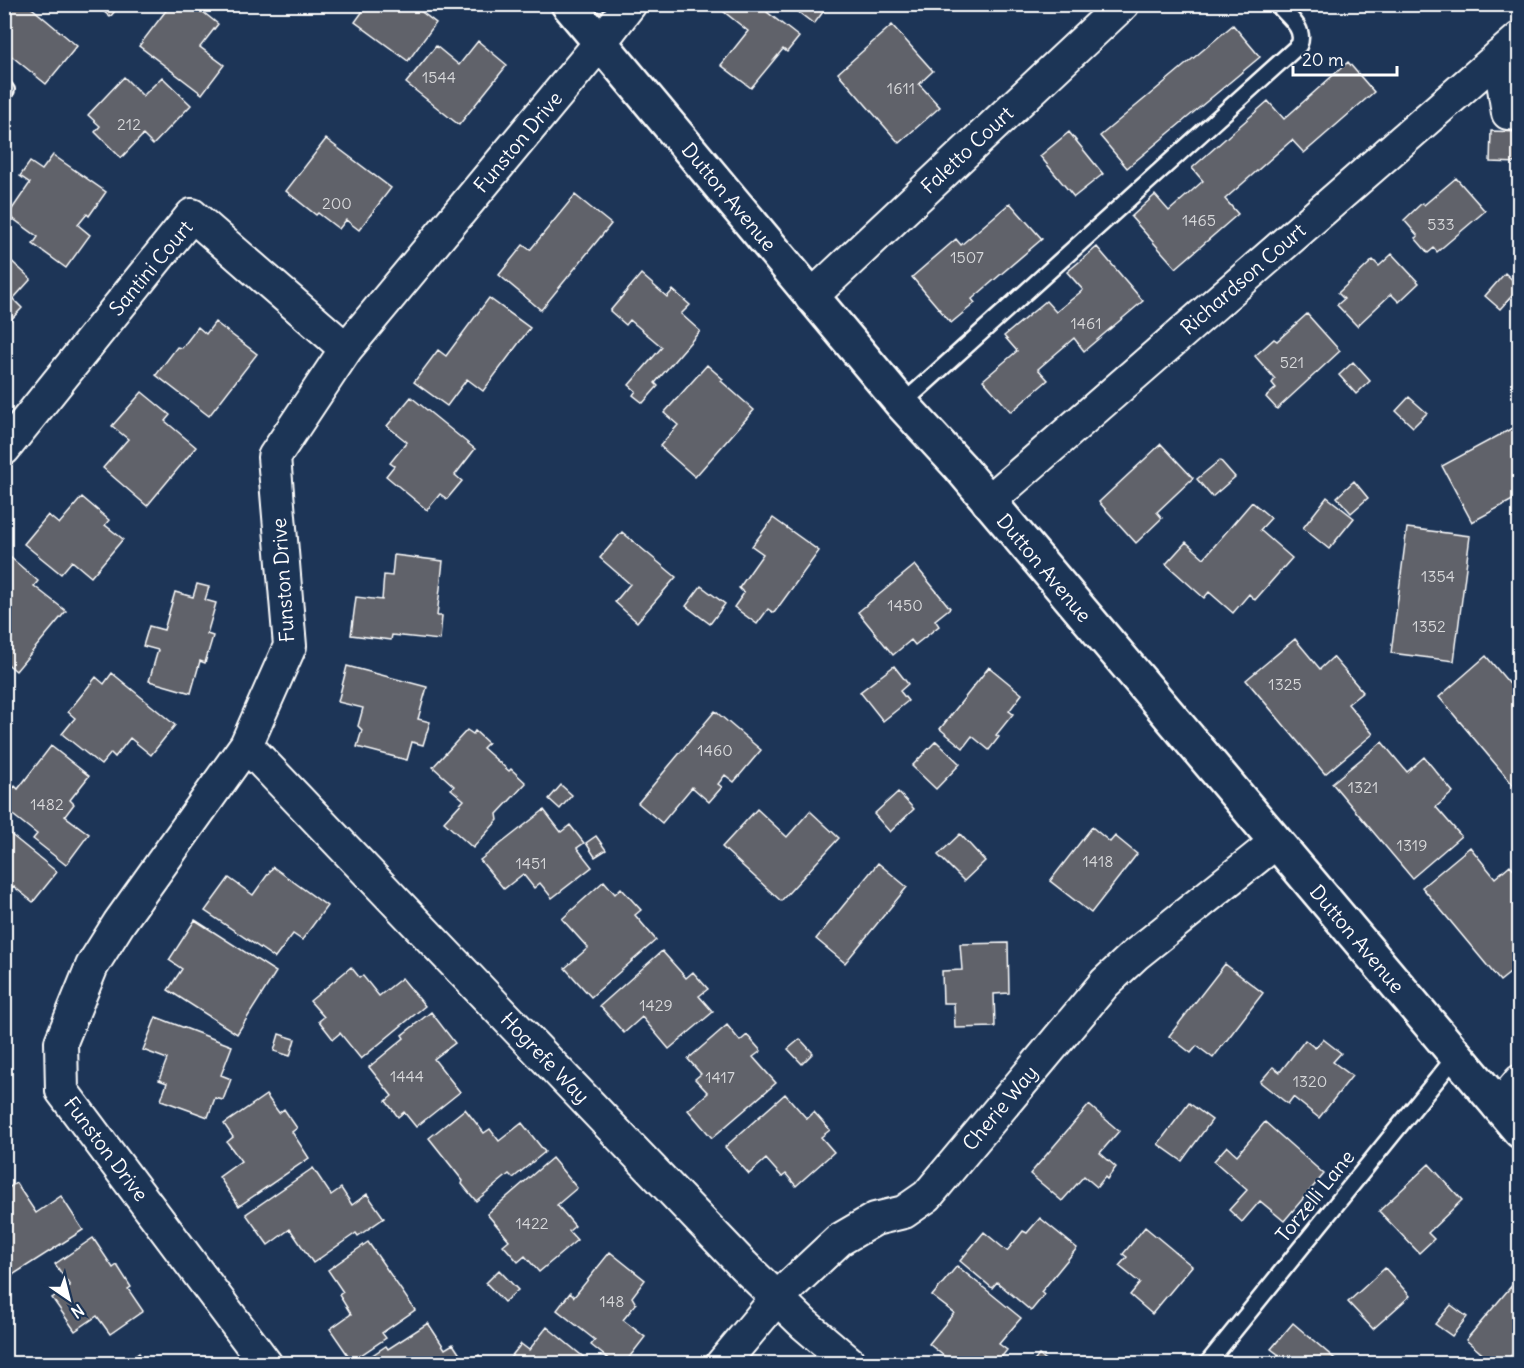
<svg xmlns="http://www.w3.org/2000/svg" width="1524" height="1368" font-family="Delius,sans-serif">
  <style>
    .building { fill: #60626a; stroke: #fff; stroke-width: 1.5 }
    .lines { fill: none; stroke-linecap: round; stroke-linejoin: round }
    .lane-casing { stroke: #fff; stroke-width: 20 }
    .street-casing { stroke: #fff; stroke-width: 36 }
    .secondary-casing { stroke: #fff; stroke-width: 38 }
    .lane { stroke: #1d3557; stroke-width: 15 }
    .street { stroke: #1d3557; stroke-width: 32 }
    .secondary { stroke: #1d3557; stroke-width: 33 }
    .labels { text-anchor: middle; stroke-width: 4.5; stroke-linejoin: round; paint-order: stroke }
    .number-label { font-size: 16px; fill: #d7d8da }
    .street-label { font-size: 20px; fill: #fff; stroke: #1d3557 }
  </style>
  <rect width="100%" height="100%" fill="#1d3557"/>
  <filter id="ink" filterUnits="userSpaceOnUse"><feTurbulence type="fractalNoise" baseFrequency=".0167" numOctaves="2"/><feDisplacementMap in="SourceGraphic" scale="12" xChannelSelector="R" yChannelSelector="G"/><feConvolveMatrix kernelMatrix="1 2 1 2 8 2 1 2 1" color-interpolation-filters="sRGB"/></filter>
  <g filter="url(#ink)">
    <path class="building" d="M4,4H27L77,46L46,84L4,50Z
      M95,4H121L110,17Z
      M171,4H193L218,24L200,47L224,65L202,94L139,46Z
      M368,4H415L414,6L436,23L408,61L355,22Z
      M720,4H772L767,12L799,37L787,52L783,49L751,88L721,65L748,31L718,7Z
      M788,4H829L814,24Z
      M892,25L933,71L919,84L940,107L899,143L838,73Z
      M1233,25L1260,57L1127,168L1100,136Z
      M478,41L507,65L459,125L406,83L436,46L459,65Z
      M1348,62L1374,92L1304,153L1292,140L1225,199L1238,214L1176,268L1131,217L1155,195L1169,211L1203,181L1192,168L1268,101L1284,119Z
      M124,77L143,96L162,77L191,105L153,145L143,135L121,158L95,132L100,126L88,115Z
      M1491,131L1520,132V163L1490,162Z
      M1069,132L1103,174L1074,197L1040,156Z
      M326,139L391,188L359,230L346,220L339,229L318,213L316,215L286,191Z
      M53,155L106,192L89,216L87,214L78,225L90,235L66,268L33,244L38,237L8,215L30,183L20,176L30,162L42,170Z
      M1456,178L1485,211L1437,252L1434,248L1428,253L1415,238L1418,236L1404,220L1422,203L1424,205Z
      M575,195L611,224L541,310L499,275L523,245L530,250Z
      M1010,203L1042,239L972,299L975,303L951,323L912,277L956,239L961,245Z
      M1097,247L1143,301L1084,351L1074,338L1038,369L1048,380L1011,412L983,380L1017,351L1004,336L1046,301L1056,312L1083,290L1067,272Z
      M1392,254L1419,283L1399,302L1391,294L1357,326L1337,305L1344,299L1338,293L1373,260L1379,266Z
      M6,256L31,279L13,299L22,308L4,327Z
      M1505,273L1520,287L1500,309L1485,296Z
      M641,274L667,297L673,290L690,305L681,314L700,331L655,383L658,386L643,403L633,395L636,391L629,385L662,347L630,320L626,325L610,311Z
      M489,298L530,328L483,391L467,379L447,406L414,382L438,350L446,356Z
      M1307,314L1340,351L1277,409L1266,397L1276,388L1272,383L1275,379L1255,356L1274,339L1277,341Z
      M215,322L257,354L209,416L156,375L177,347L182,348L198,327L206,334Z
      M1353,362L1370,381L1356,394L1339,375Z
      M707,365L723,379L721,381L754,410L695,477L660,446L678,425L664,413Z
      M142,392L170,415L165,421L196,447L147,506L103,468L128,439L112,426Z
      M411,397L475,449L455,475L462,481L447,499L440,494L427,510L386,476L394,466L390,463L407,442L387,426Z
      M1409,397L1427,413L1413,427L1396,411Z
      M1520,424V496L1472,522L1442,466Z
      M1161,444L1193,478L1157,512L1162,518L1136,543L1099,502Z
      M1220,460L1235,477L1212,497L1197,479Z
      M1354,481L1368,498L1351,513L1337,497Z
      M82,497L109,520L105,525L123,539L91,577L72,561L61,574L24,544L48,515L59,524Z
      M1327,497L1354,518L1329,549L1303,528Z
      M1252,502L1271,518L1260,530L1292,558L1255,600L1249,594L1233,613L1209,592L1204,598L1166,564L1186,542L1204,558Z
      M773,518L819,551L774,613L768,609L757,624L734,607L744,593L739,588L763,554L752,546Z
      M1407,528L1470,536L1454,661L1391,653Z
      M622,532L676,577L637,622L615,602L630,584L600,558Z
      M394,555L443,561L437,616H442L440,640L392,635L391,640L351,635L356,597L382,600L384,575L392,576Z
      M10,557L38,581L34,586L66,611L16,671L4,661V564Z
      M915,565L950,608L935,620L939,626L915,645L911,640L893,655L858,612Z
      M197,584L209,587L205,600L216,603L207,634L213,636L205,663L200,661L191,693L149,681L158,650L143,646L149,626L164,630L175,592L193,597Z
      M701,586L725,604L710,624L686,606Z
      M1295,639L1320,669L1333,657L1363,692L1348,704L1373,734L1325,774L1246,680Z
      M1486,656L1520,696L1519,792L1439,697Z
      M347,666L427,687L418,719L430,722L423,745L412,742L407,760L357,747L362,730L358,726L363,708L338,702Z
      M894,666L908,684L900,691L908,701L883,721L860,692Z
      M989,667L1022,694L1009,711L1013,714L996,735L999,737L989,750L972,736L963,748L940,729Z
      M112,673L175,725L151,755L130,738L115,757L111,753L101,765L62,734L75,718L68,712L96,677L104,684Z
      M715,711L761,750L734,782L725,775L718,784L722,787L709,802L692,787L662,823L638,803Z
      M467,730L473,734L475,731L488,743L483,748L509,771L511,769L526,783L497,814L498,820L473,848L444,822L464,800L451,789L454,786L433,767Z
      M936,741L960,764L936,789L912,766Z
      M1382,742L1407,772L1424,757L1453,792L1436,807L1461,836L1412,878L1332,783Z
      M51,746L89,776L70,800L74,804L65,816L89,834L66,865L33,839L37,834L4,808V799L15,786L18,789Z
      M561,785L572,795L560,809L549,799Z
      M898,792L914,809L890,832L874,814Z
      M757,809L787,837L810,811L839,838L781,901L722,847Z
      M544,810L561,832L570,825L584,843L577,848L592,867L552,898L540,883L534,888L523,874L504,889L480,860Z
      M1092,827L1110,842L1115,836L1137,854L1091,913L1050,881Z
      M4,829L57,872L33,902L13,886L4,897Z
      M960,834L985,861L964,881L938,855Z
      M596,836L606,850L595,857L586,843Z
      M1470,847L1495,878L1510,865L1520,876V965L1500,981L1422,887Z
      M878,863L907,887L845,963L816,939Z
      M273,867L327,906L302,940L293,934L275,958L205,911L229,878L253,895Z
      M604,881L615,894L621,888L641,910L635,915L656,940L591,997L565,968L588,948L562,919Z
      M195,920L276,972L237,1034L168,990L182,969L169,960Z
      M1008,943L1009,993L994,994L995,1027L955,1028L954,1003H943L942,971L962,970L960,944Z
      M662,951L686,978L693,972L708,989L699,996L713,1012L669,1049L642,1017L624,1033L600,1006Z
      M1225,964L1263,993L1213,1058L1197,1046L1191,1053L1169,1036Z
      M351,967L359,977L363,976L379,996L402,978L425,1006L361,1059L340,1033L333,1039L319,1021L324,1017L310,1001Z
      M431,1012L455,1043L434,1059L460,1092L416,1127L404,1112L398,1117L386,1101L392,1096L369,1067L404,1038L402,1035Z
      M156,1017L232,1046L221,1075L231,1079L223,1100L215,1098L208,1117L161,1100L167,1083L159,1080L167,1059L143,1050Z
      M727,1025L740,1041L747,1035L761,1051L753,1057L776,1083L712,1138L688,1110L708,1093L695,1079L701,1074L688,1059Z
      M279,1034L295,1039L290,1056L274,1051Z
      M800,1039L813,1053L802,1064L788,1049Z
      M1323,1039L1341,1053L1333,1062L1352,1076L1319,1118L1293,1097L1288,1104L1260,1082L1273,1067L1280,1072L1305,1040L1315,1048Z
      M785,1094L807,1119L814,1112L830,1130L821,1137L834,1152L796,1186L786,1174L782,1177L766,1159L749,1174L725,1147Z
      M266,1095L279,1113L284,1109L297,1128L292,1132L309,1158L239,1206L219,1177L241,1161L227,1142L233,1137L224,1124Z
      M1189,1103L1212,1120L1182,1161L1158,1144Z
      M1089,1105L1119,1131L1100,1153L1116,1167L1107,1179L1105,1177L1097,1187L1084,1176L1062,1201L1030,1174Z
      M465,1109L484,1133L490,1129L499,1141L522,1123L545,1152L513,1178L509,1174L476,1201L462,1184L463,1181L429,1138Z
      M1265,1122L1324,1174L1284,1221L1260,1201L1242,1222L1229,1210L1247,1190L1214,1161L1227,1146L1237,1155Z
      M552,1158L577,1188L557,1205L575,1226L569,1231L577,1240L539,1272L525,1256L518,1262L503,1245L509,1240L487,1214Z
      M1429,1164L1462,1200L1428,1233L1434,1239L1419,1253L1379,1211Z
      M313,1168L331,1195L341,1188L352,1205L367,1194L384,1218L358,1236L356,1233L313,1263L290,1229L268,1245L246,1214Z
      M16,1183L36,1213L61,1196L83,1230L11,1276L4,1266V1191Z
      M1040,1218L1077,1248L1041,1292L1044,1295L1031,1311L997,1282L992,1288L960,1261L984,1232L1007,1251L1023,1231L1027,1233Z
      M1145,1227L1192,1266L1152,1314L1130,1295L1140,1283L1119,1266L1127,1257L1123,1254Z
      M93,1238L113,1268L117,1265L131,1287L128,1289L143,1311L110,1334L97,1316L75,1331L52,1298L70,1286L55,1264Z
      M368,1242L415,1310L382,1333L386,1338L352,1361L330,1329L351,1314L339,1295L343,1292L328,1270Z
      M610,1252L645,1280L632,1297L636,1304L623,1320L645,1337L624,1364H615L591,1345L595,1340L557,1310L570,1293L574,1297Z
      M957,1266L1021,1318L999,1344L1007,1350L996,1364H954L929,1344L954,1313L932,1296Z
      M1385,1268L1410,1296L1373,1329L1348,1302Z
      M499,1270L518,1290L504,1302L486,1283Z
      M1519,1277L1520,1345L1504,1364H1494L1466,1340Z
      M1451,1305L1467,1317L1452,1336L1435,1324Z
      M428,1323L445,1349L453,1344L466,1364H359L386,1346L388,1349Z
      M1293,1323L1341,1364H1272L1279,1355L1271,1349Z
      M547,1327L592,1364L506,1363L521,1344L529,1350Z
      M139,1353L146,1364H124Z
      M479,1355L485,1364H467Z
      M1039,1355L1050,1364H1032Z"/>
    <g class="lines">
      <g class="lane-casing">
        <path id="lane" d="M4,89L6,90
          M902,404L1299,45C1306,28 1287,16 1277,4
          M1207,1364L1456,1056"/>
      </g>
      <g class="street-casing">
        <path id="street" d="M1499,56L1508,113L1520,114
          M811,297L1123,4
          M4,449L192,215L346,349
          M988,502L1520,38
          M246,745L744,1266L804,1324L851,1364
          M1499,1107L1520,1081
          M266,1364L62,1091L61,1042L92,966L119,923L246,745L290,646L274,457L346,349L600,43L630,4
          M722,1364L777,1298L839,1240L875,1219L904,1212L927,1196L1105,983L1135,955L1276,842"/>
      </g>
      <g class="secondary-casing">
        <path id="secondary" d="M568,4L902,404L960,467L1520,1131"/>
      </g>
      <use href="#lane" class="lane"/>
      <use href="#street" class="street"/>
      <use href="#secondary" class="secondary"/>
    </g>
  </g>
  <g class="labels">
    <g class="number-label">
      <text x="439" y="83">1544</text>
      <text x="901" y="94">1611</text>
      <text x="129" y="130">212</text>
      <text x="337" y="209">200</text>
      <text x="1199" y="226">1465</text>
      <text x="1441" y="230">533</text>
      <text x="967" y="263">1507</text>
      <text x="1086" y="329">1461</text>
      <text x="1292" y="368">521</text>
      <text x="1438" y="582">1354</text>
      <text x="905" y="611">1450</text>
      <text x="1429" y="632">1352</text>
      <text x="1285" y="690">1325</text>
      <text x="715" y="756">1460</text>
      <text x="1363" y="793">1321</text>
      <text x="47" y="810">1482</text>
      <text x="1412" y="851">1319</text>
      <text x="1098" y="867">1418</text>
      <text x="531" y="869">1451</text>
      <text x="656" y="1011">1429</text>
      <text x="407" y="1082">1444</text>
      <text x="720" y="1083">1417</text>
      <text x="1310" y="1087">1320</text>
      <text x="532" y="1229">1422</text>
      <text x="612" y="1307">148</text>
    </g>
    <g class="street-label">
      <text transform="translate(518 142) rotate(-50)" y="7">Funston Drive</text>
      <text transform="translate(967 150) rotate(-43)" y="7">Faletto Court</text>
      <text transform="translate(729 197) rotate(50)" y="7">Dutton Avenue</text>
      <text transform="translate(151 268) rotate(-50)" y="7">Santini Court</text>
      <text transform="translate(1243 279) rotate(-41)" y="7">Richardson Court</text>
      <text transform="translate(1044 568) rotate(50)" y="7">Dutton Avenue</text>
      <text transform="translate(283 580) rotate(-94)" y="7">Funston Drive</text>
      <text transform="translate(1357 939) rotate(50)" y="7">Dutton Avenue</text>
      <text transform="translate(545 1058) rotate(46)" y="7">Hogrefe Way</text>
      <text transform="translate(1000 1108) rotate(-50)" y="7">Cherie Way</text>
      <text transform="translate(106 1149) rotate(53)" y="7">Funston Drive</text>
      <text transform="translate(1315 1196) rotate(-51)" y="7">Torzelli Lane</text>
    </g>
  </g>
  <rect width="1524" height="1368" fill="none" stroke="#1d3557" stroke-width="24"/>
  <rect x="12" y="12" width="1500" height="1344" fill="none" stroke="#fff" stroke-width="2" filter="url(#ink)"/>
  <g transform="translate(69 1299) rotate(145)" stroke="#1d3557" stroke-width="4.5" paint-order="stroke">
  <path d="M0-4.5L10 22L0 15L-10 22Z" fill="#ffffff"/>
  <text y="-9" font-size="16" font-weight="bold" text-anchor="middle" fill="#ffffff">N</text>
  </g>
  <path d="M1293 66v9h104v-9" fill="none" stroke="#ffffff" stroke-width="3"/>
  <text x="1302" y="66" font-size="18" fill="#ffffff" stroke="#1d3557" stroke-width="4.5" paint-order="stroke">20 m</text>
</svg>
